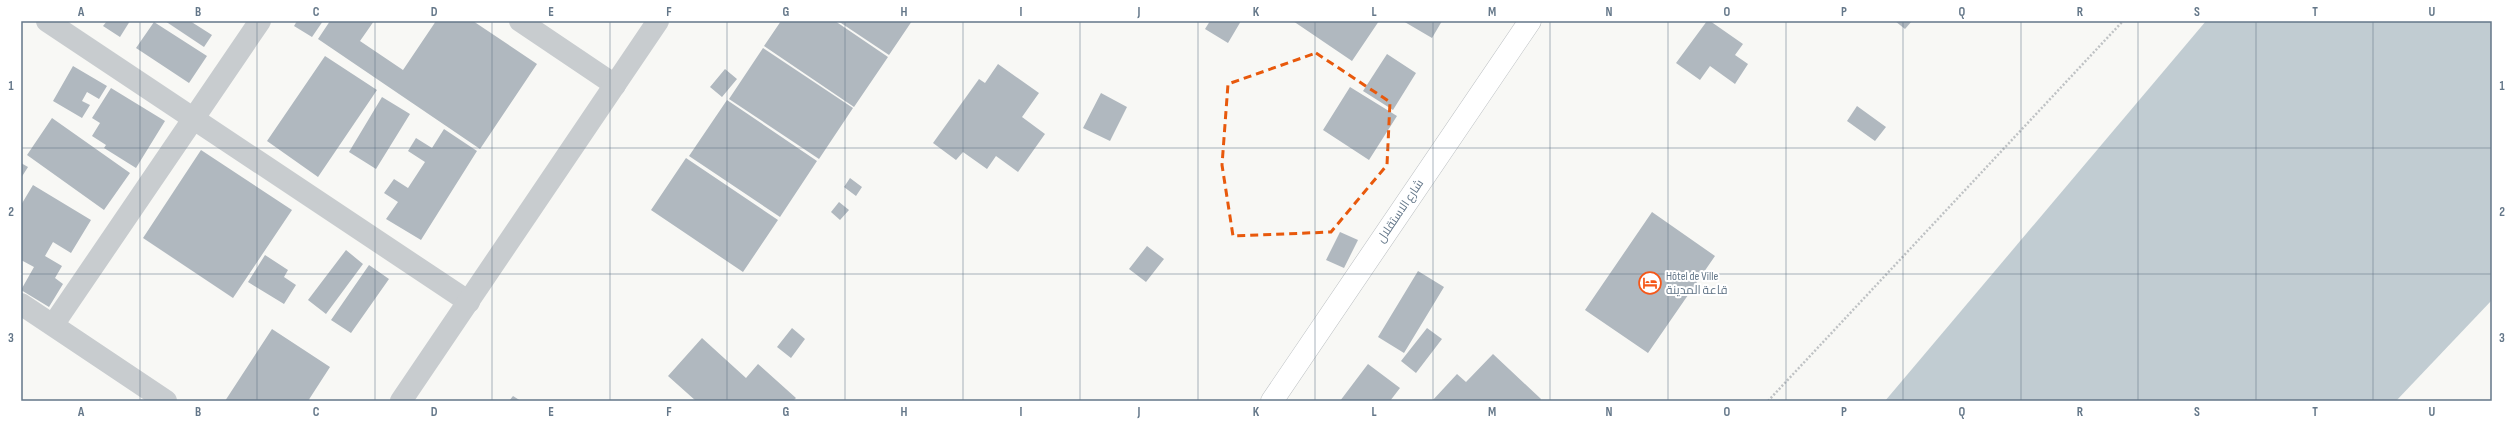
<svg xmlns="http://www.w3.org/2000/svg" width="2513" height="422" font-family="'Sofia Sans Condensed',Cairo,sans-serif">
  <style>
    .water { fill: #c1ccd2 }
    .building { fill: #b0b8bf }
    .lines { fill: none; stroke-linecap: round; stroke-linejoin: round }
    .trunk-casing { stroke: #babec1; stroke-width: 23 }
    .path { stroke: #bfc2c4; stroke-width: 2.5; stroke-dasharray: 2 2; stroke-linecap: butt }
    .minor { stroke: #c8cccf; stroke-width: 22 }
    .tertiary { stroke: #c8cccf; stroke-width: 22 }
    .trunk { stroke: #fff; stroke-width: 22 }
    .marked { fill: none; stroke: #e8590c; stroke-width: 3; stroke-dasharray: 8 5; stroke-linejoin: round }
    .grid { fill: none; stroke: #647789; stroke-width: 1; stroke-opacity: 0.55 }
    .labels { text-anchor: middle; stroke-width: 4; stroke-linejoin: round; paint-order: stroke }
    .street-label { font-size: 12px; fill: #647789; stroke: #fff }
    .poi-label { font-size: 12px; fill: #647789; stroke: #fff; text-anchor: start }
    .neatline { fill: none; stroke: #647789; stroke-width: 1.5 }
    .grid-label { font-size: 13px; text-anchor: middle; font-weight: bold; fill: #647789 }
  </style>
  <rect width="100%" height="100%" fill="#f8f8f5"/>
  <path class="water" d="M2206,21H2492V300L2396,401H1885Z"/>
  <path class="building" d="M107,21H130L120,37L103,26Z
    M165,21H190L212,35L204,47Z
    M297,21H323L312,37L294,26Z
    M330,21H374L360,41L403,70L436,21H473L537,64L480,149L318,39Z
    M781,21H835L888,57L854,107L764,46Z
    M838,21H912L889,55Z
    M1210,21H1241L1228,43L1205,29Z
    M1293,21H1379L1352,61Z
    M1403,21H1442L1432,38Z
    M1707,21H1710L1743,44L1735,55L1748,64L1735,84L1710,66L1700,80L1676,63Z
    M1895,21H1912L1905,29Z
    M154,22L207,56L189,83L136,48Z
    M763,48L853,108L819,159L729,99Z
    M1387,54L1416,73L1393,110L1363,91Z
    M325,56L377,90L318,177L267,141Z
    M998,64L1039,93L1022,117L1045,134L1018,172L996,156L987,169L963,152L956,160L933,143L979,79L985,83Z
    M73,66L107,86L99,99L87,92L82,101L90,105L82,118L53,101Z
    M725,69L737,79L722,97L710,87Z
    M1350,87L1397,116L1369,160L1323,130Z
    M111,88L165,121L136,168L104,148L106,145L92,136L100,123L92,118Z
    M1101,93L1127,107L1110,141L1083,128Z
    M382,97L410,114L376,169L349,152Z
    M727,100L817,161L780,217L689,156Z
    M1857,106L1886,127L1875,141L1847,121Z
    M52,118L130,173L104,210L27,155Z
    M444,129L477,151L421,240L386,219L398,202L384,193L394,179L408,188L425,162L408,151L416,138L432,148Z
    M201,150L292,210L233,298L143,238Z
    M686,158L778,220L743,272L651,210Z
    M21,163L28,167L21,178Z
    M850,178L862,187L856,196L844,187Z
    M33,185L91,220L71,253L53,242L45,256L62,266L55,278L63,284L49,307L21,290L34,267L21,260V205Z
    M839,202L849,210L840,220L831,212Z
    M1652,212L1715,256L1648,353L1585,310Z
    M1340,232L1358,240L1344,268L1326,260Z
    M1147,246L1164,259L1146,282L1129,269Z
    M346,250L363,264L326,314L308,300Z
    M265,255L288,270L284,277L296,285L284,304L248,282Z
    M369,265L389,279L351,333L331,320Z
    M1418,271L1444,287L1404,353L1378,337Z
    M792,328L805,339L791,358L777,347Z
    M1427,328L1442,339L1416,373L1401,361Z
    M272,329L330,367L308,401H225Z
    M702,338L746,378L758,364L796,398L793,401H696L668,376Z
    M1493,354L1541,399L1540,401H1432L1457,374L1466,382Z
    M1368,364L1400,388L1390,401H1340Z
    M513,396L521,401H509Z"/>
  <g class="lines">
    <g class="trunk-casing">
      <path id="trunk" d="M1272,401L1530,21"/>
    </g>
    <path class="path" d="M1768,401L2123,21"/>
    <path class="minor" d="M47,21L469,302
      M520,21L615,85
      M21,304L166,401
      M53,325L260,21"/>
    <path class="tertiary" d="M401,401L658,21"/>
    <use href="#trunk" class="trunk"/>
  </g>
  <path class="marked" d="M1316,53L1390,102L1387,165L1331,232L1233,236L1222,165L1228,84Z"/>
  <path class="grid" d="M140,21V401M257,21V401M375,21V401M492,21V401M610,21V401M727,21V401M845,21V401M963,21V401M1080,21V401M1198,21V401M1315,21V401M1433,21V401M1550,21V401M1668,21V401M1786,21V401M1903,21V401M2021,21V401M2138,21V401M2256,21V401M2373,21V401M21,148H2492M21,274H2492"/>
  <defs>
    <g id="hotel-ring" transform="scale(1.15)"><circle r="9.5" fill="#fff" stroke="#f55719" stroke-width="1.5"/><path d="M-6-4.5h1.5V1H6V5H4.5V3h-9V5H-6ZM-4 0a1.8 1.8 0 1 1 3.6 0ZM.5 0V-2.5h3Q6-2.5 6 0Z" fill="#f55719"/></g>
  </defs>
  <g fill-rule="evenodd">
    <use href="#hotel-ring" x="1650" y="283"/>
  </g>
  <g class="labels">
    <g class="street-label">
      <text transform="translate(1400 211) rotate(-56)" y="4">شارع الاستقلال</text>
    </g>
    <g class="poi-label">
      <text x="1666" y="280">Hôtel de Ville<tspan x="1666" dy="14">قاعة المدينة</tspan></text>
    </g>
  </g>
  <rect width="2513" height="422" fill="none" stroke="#ffffff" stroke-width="44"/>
  <rect x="22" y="22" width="2469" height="378" class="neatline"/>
  <g class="grid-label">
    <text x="81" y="16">A</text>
    <text x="198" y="16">B</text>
    <text x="316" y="16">C</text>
    <text x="434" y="16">D</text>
    <text x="551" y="16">E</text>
    <text x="669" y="16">F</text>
    <text x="786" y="16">G</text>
    <text x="904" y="16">H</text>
    <text x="1021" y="16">I</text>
    <text x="1139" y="16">J</text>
    <text x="1256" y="16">K</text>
    <text x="1374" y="16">L</text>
    <text x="1492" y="16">M</text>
    <text x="1609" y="16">N</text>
    <text x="1727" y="16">O</text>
    <text x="1844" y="16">P</text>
    <text x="1962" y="16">Q</text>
    <text x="2080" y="16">R</text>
    <text x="2197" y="16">S</text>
    <text x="2315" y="16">T</text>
    <text x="2432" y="16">U</text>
    <text x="11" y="90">1</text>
    <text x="2502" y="90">1</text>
    <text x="11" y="216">2</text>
    <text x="2502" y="216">2</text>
    <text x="11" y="342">3</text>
    <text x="2502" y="342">3</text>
    <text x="81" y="416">A</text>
    <text x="198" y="416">B</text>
    <text x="316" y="416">C</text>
    <text x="434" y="416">D</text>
    <text x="551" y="416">E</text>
    <text x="669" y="416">F</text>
    <text x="786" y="416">G</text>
    <text x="904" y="416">H</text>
    <text x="1021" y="416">I</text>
    <text x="1139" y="416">J</text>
    <text x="1256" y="416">K</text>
    <text x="1374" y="416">L</text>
    <text x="1492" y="416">M</text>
    <text x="1609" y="416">N</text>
    <text x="1727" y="416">O</text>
    <text x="1844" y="416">P</text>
    <text x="1962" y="416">Q</text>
    <text x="2080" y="416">R</text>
    <text x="2197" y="416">S</text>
    <text x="2315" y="416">T</text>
    <text x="2432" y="416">U</text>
  </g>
</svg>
